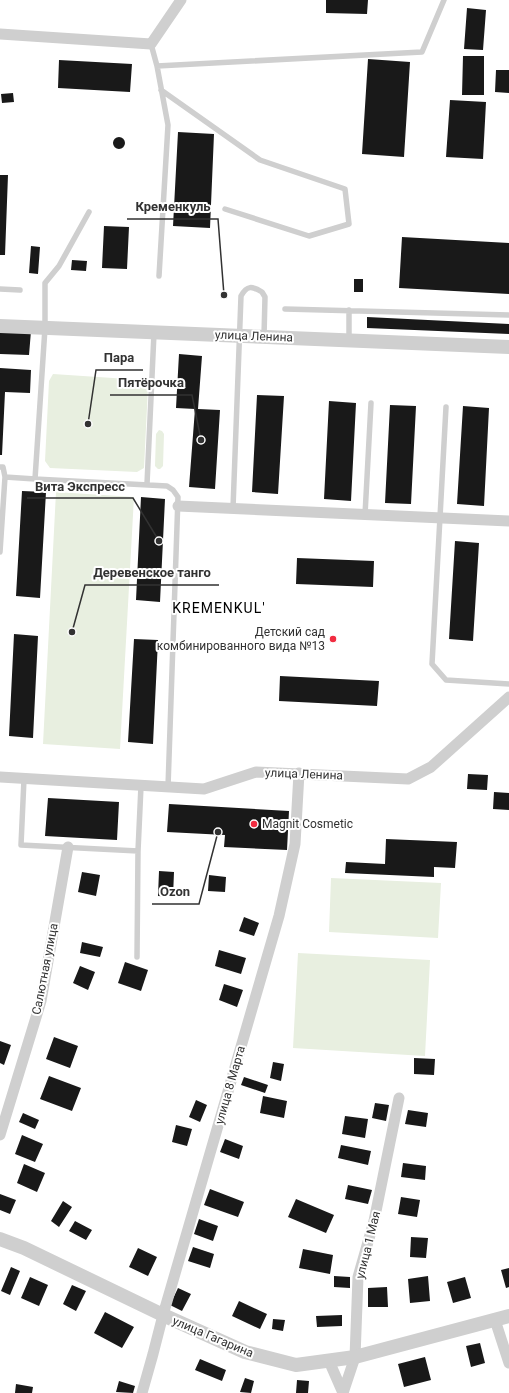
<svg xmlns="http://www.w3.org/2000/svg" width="509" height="1393" font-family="Roboto,sans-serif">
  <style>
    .green { fill: #e8efe0 }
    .building { fill: #191919 }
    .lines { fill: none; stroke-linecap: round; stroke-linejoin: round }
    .service { stroke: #cfcfcf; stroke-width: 5.5 }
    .minor { stroke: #cfcfcf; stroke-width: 11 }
    .tertiary { stroke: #cfcfcf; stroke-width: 14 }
    .poi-dot { fill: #f12c40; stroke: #fff; stroke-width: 1.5 }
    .labels { text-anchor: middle; stroke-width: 4; stroke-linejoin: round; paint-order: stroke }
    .street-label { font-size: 12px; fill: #323232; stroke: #fff }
    .poi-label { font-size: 12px; fill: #323232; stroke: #fff; text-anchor: end }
    .quarter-label { font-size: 14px; letter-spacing: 1px; fill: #000; stroke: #fff }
    .leader { fill: none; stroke: #323232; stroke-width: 1.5 }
    .callout-dot { fill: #323232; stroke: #fff; stroke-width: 1.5 }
    .callout-label { font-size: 13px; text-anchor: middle; font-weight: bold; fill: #323232; stroke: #fff; stroke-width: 4; stroke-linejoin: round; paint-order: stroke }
  </style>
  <rect width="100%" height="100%" fill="#fff"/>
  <path class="green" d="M53,374L143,380L148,387L144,468L137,472L50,468L45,461L49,381Z
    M159,430L162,431L164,434L163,466L160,469H158L155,466L156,434Z
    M56,492L134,497L120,749L43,744Z
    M331,878L441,883L438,938L329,932Z
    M298,953L430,960L425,1056L293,1048Z"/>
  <path class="building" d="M326,0H368L367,14L326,13Z
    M467,8L486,10L483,50L464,49Z
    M463,56H484V95H462Z
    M368,59L410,62L404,157L362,154Z
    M59,60L132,64L130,92L58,88Z
    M496,70H509V93L495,92Z
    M13,93L14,102L2,103L1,94Z
    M450,100L486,102L483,159L446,157Z
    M178,132L214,134L210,228L173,226Z
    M113 143a6 6 0 1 1 12 0a6 6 0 1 1-12 0Z
    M0,175H8L5,255H0Z
    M104,226L129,227L127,269L102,268Z
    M402,237L509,243V294L399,288Z
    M31,246L40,247L38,274L29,273Z
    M72,260L87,261L86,271L71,270Z
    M354,279H363V292H354Z
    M367,317L509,324V334L367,328Z
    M0,330L31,331L29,355L0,354Z
    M179,354L202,356L198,409L220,410L215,489L189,487L195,409L176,408Z
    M0,368L31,370L30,393L5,392L2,455H0Z
    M257,395L284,396L278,494L252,492Z
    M329,401L356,403L351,501L324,499Z
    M390,405L416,406L411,504L385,503Z
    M463,406L489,408L484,506L457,504Z
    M22,491L46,492L40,598L16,596Z
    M141,497L165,499L160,602L136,600Z
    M455,541L479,543L473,641L449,639Z
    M297,558L374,561L373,587L296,584Z
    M14,634L38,636L33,738L9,736Z
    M134,639L158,640L153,744L128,742Z
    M280,676L379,681L377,706L279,701Z
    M468,774L488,775L487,790L467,789Z
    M494,792L509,793V810L493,809Z
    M48,798L119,802L117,840L45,836Z
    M169,804L289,811L287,850L224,847L225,835L167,832Z
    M386,839L457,842L455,868L434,867V877L345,873L346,862L385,864Z
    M159,871L174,872L173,897L158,896Z
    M82,872L100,875L96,896L78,892Z
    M209,875L226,877L225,892L208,891Z
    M244,917L259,923L254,936L239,931Z
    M82,942L103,947L100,957L80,953Z
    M219,950L246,958L241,974L215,966Z
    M125,962L148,970L141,991L118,983Z
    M80,966L95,972L88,990L73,983Z
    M224,984L243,990L237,1007L219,1000Z
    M54,1037L78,1046L70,1068L46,1059Z
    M0,1041L11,1045L4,1065L0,1063Z
    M414,1058L435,1059L434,1075L414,1074Z
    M273,1062L284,1064L281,1081L270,1078Z
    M49,1076L81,1088L72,1111L40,1099Z
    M244,1077L268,1085L265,1093L241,1085Z
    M263,1096L287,1101L284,1118L260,1113Z
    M196,1100L207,1105L200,1122L189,1117Z
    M375,1103L389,1105L386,1121L372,1118Z
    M408,1110L428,1113L426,1127L405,1124Z
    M23,1113L39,1120L35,1129L19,1122Z
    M345,1116L368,1119L365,1138L342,1134Z
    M176,1125L192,1129L187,1146L172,1142Z
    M22,1135L43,1144L35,1162L15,1154Z
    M225,1139L243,1146L239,1159L220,1152Z
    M341,1145L371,1151L368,1165L338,1158Z
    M403,1163L426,1166L425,1180L401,1177Z
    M24,1164L45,1173L37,1192L17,1183Z
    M348,1185L372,1190L368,1204L345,1199Z
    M210,1189L244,1202L238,1217L204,1205Z
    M0,1194L16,1200L10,1214L0,1210Z
    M401,1197L420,1200L417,1217L398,1214Z
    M296,1199L334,1215L326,1233L288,1217Z
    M63,1201L72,1207L59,1227L51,1221Z
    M199,1219L218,1226L213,1241L194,1234Z
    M75,1221L92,1230L86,1240L69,1231Z
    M411,1237L428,1238L426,1258L410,1257Z
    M193,1247L214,1254L210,1268L188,1261Z
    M138,1248L157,1257L148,1276L129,1267Z
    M303,1249L333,1255L330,1274L299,1268Z
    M11,1267L20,1271L10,1295L1,1291Z
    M509,1268V1287L506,1288L501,1270Z
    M334,1276L350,1277V1288L334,1287Z
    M428,1276L430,1301L410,1303L408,1279Z
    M30,1277L48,1285L39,1306L21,1298Z
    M465,1277L471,1298L453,1303L447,1282Z
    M72,1285L86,1291L76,1311L63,1304Z
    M387,1287L388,1307H368V1288Z
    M178,1288L191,1294L182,1311L170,1305Z
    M239,1301L267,1314L260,1329L232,1316Z
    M105,1312L134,1327L122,1348L94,1333Z
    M342,1315V1326L317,1327L316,1316Z
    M273,1319L285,1320L283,1331L272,1329Z
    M480,1343L485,1363L471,1367L466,1346Z
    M425,1357L431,1380L404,1387L398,1364Z
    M200,1359L226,1370L222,1381L195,1370Z
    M245,1378L254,1381L251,1393L240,1392Z
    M297,1380L309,1381L308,1393H296Z
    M119,1381L135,1386L133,1393L116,1392Z
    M16,1384L33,1387L32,1393H15Z"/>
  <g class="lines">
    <path class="service" d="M151,44L157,66L168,125L159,276
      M157,66L422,52L444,0
      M161,90L260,160L345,189L349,224L309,236L225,209
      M0,289L20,290
      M285,309L509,315
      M349,310V340
      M446,407L432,664L446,680L509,684
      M0,467H3L5,477
      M35,479L167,486L173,490L178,497L168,787
      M147,484L154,333
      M233,508L241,296C247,285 252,286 262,292L265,297L264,336
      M365,515L371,403
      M0,552L5,477L35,479L45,328V283L59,266L89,212
      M24,779L21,845L138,851L141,786
      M137,957L138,851"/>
    <path class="minor" d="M0,34L151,44L181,0
      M178,506L509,521
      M0,777L204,789L256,772L408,779L431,767L509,697
      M0,1135L41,1001L68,847
      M495,1320L509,1363
      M329,1361L343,1393
      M142,1393L153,1354L163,1315L279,916L295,844L299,773
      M343,1393L355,1357L358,1277L374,1221L399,1098"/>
    <path class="tertiary" d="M0,326L509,347
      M0,1239L24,1248L163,1315L245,1352L296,1365L355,1357L509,1316"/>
  </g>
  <g class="poi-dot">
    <circle cx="333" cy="639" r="4"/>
    <circle cx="254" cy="824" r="4"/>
  </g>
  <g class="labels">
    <g class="street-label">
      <text transform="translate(254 336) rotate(2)" y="4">улица Ленина</text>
      <text transform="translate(304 774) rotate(2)" y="4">улица Ленина</text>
      <text transform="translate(45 969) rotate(-79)" y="4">Салютная улица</text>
      <text transform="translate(230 1085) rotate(-74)" y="4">улица 8 Марта</text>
      <text transform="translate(368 1245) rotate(-76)" y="4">улица 1 Мая</text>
      <text transform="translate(213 1337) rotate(23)" y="4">улица Гагарина</text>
    </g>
    <g class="poi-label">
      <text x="325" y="636">Детский сад<tspan x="325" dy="14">комбинированного вида №13</tspan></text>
      <text x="262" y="828" text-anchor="start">Magnit Cosmetic</text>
    </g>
    <g class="quarter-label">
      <text x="219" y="613">KREMENKUL'</text>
    </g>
  </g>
  <path class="leader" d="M224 295L218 219H127M88 424L96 370H143M201 440L192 395H110M159 541L133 498H27M72 632L85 585H219M218 832L199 904H152"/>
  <g class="callout-dot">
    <circle cx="224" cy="295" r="4"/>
    <circle cx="88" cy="424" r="4"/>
    <circle cx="201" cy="440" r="4"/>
    <circle cx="159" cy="541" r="4"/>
    <circle cx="72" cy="632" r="4"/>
    <circle cx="218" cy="832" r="4"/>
  </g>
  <g class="callout-label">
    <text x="173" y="211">Кременкуль</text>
    <text x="119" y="362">Пара</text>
    <text x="151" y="387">Пятёрочка</text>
    <text x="80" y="491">Вита Экспресс</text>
    <text x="152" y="577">Деревенское танго</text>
    <text x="175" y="896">Ozon</text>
  </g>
</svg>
